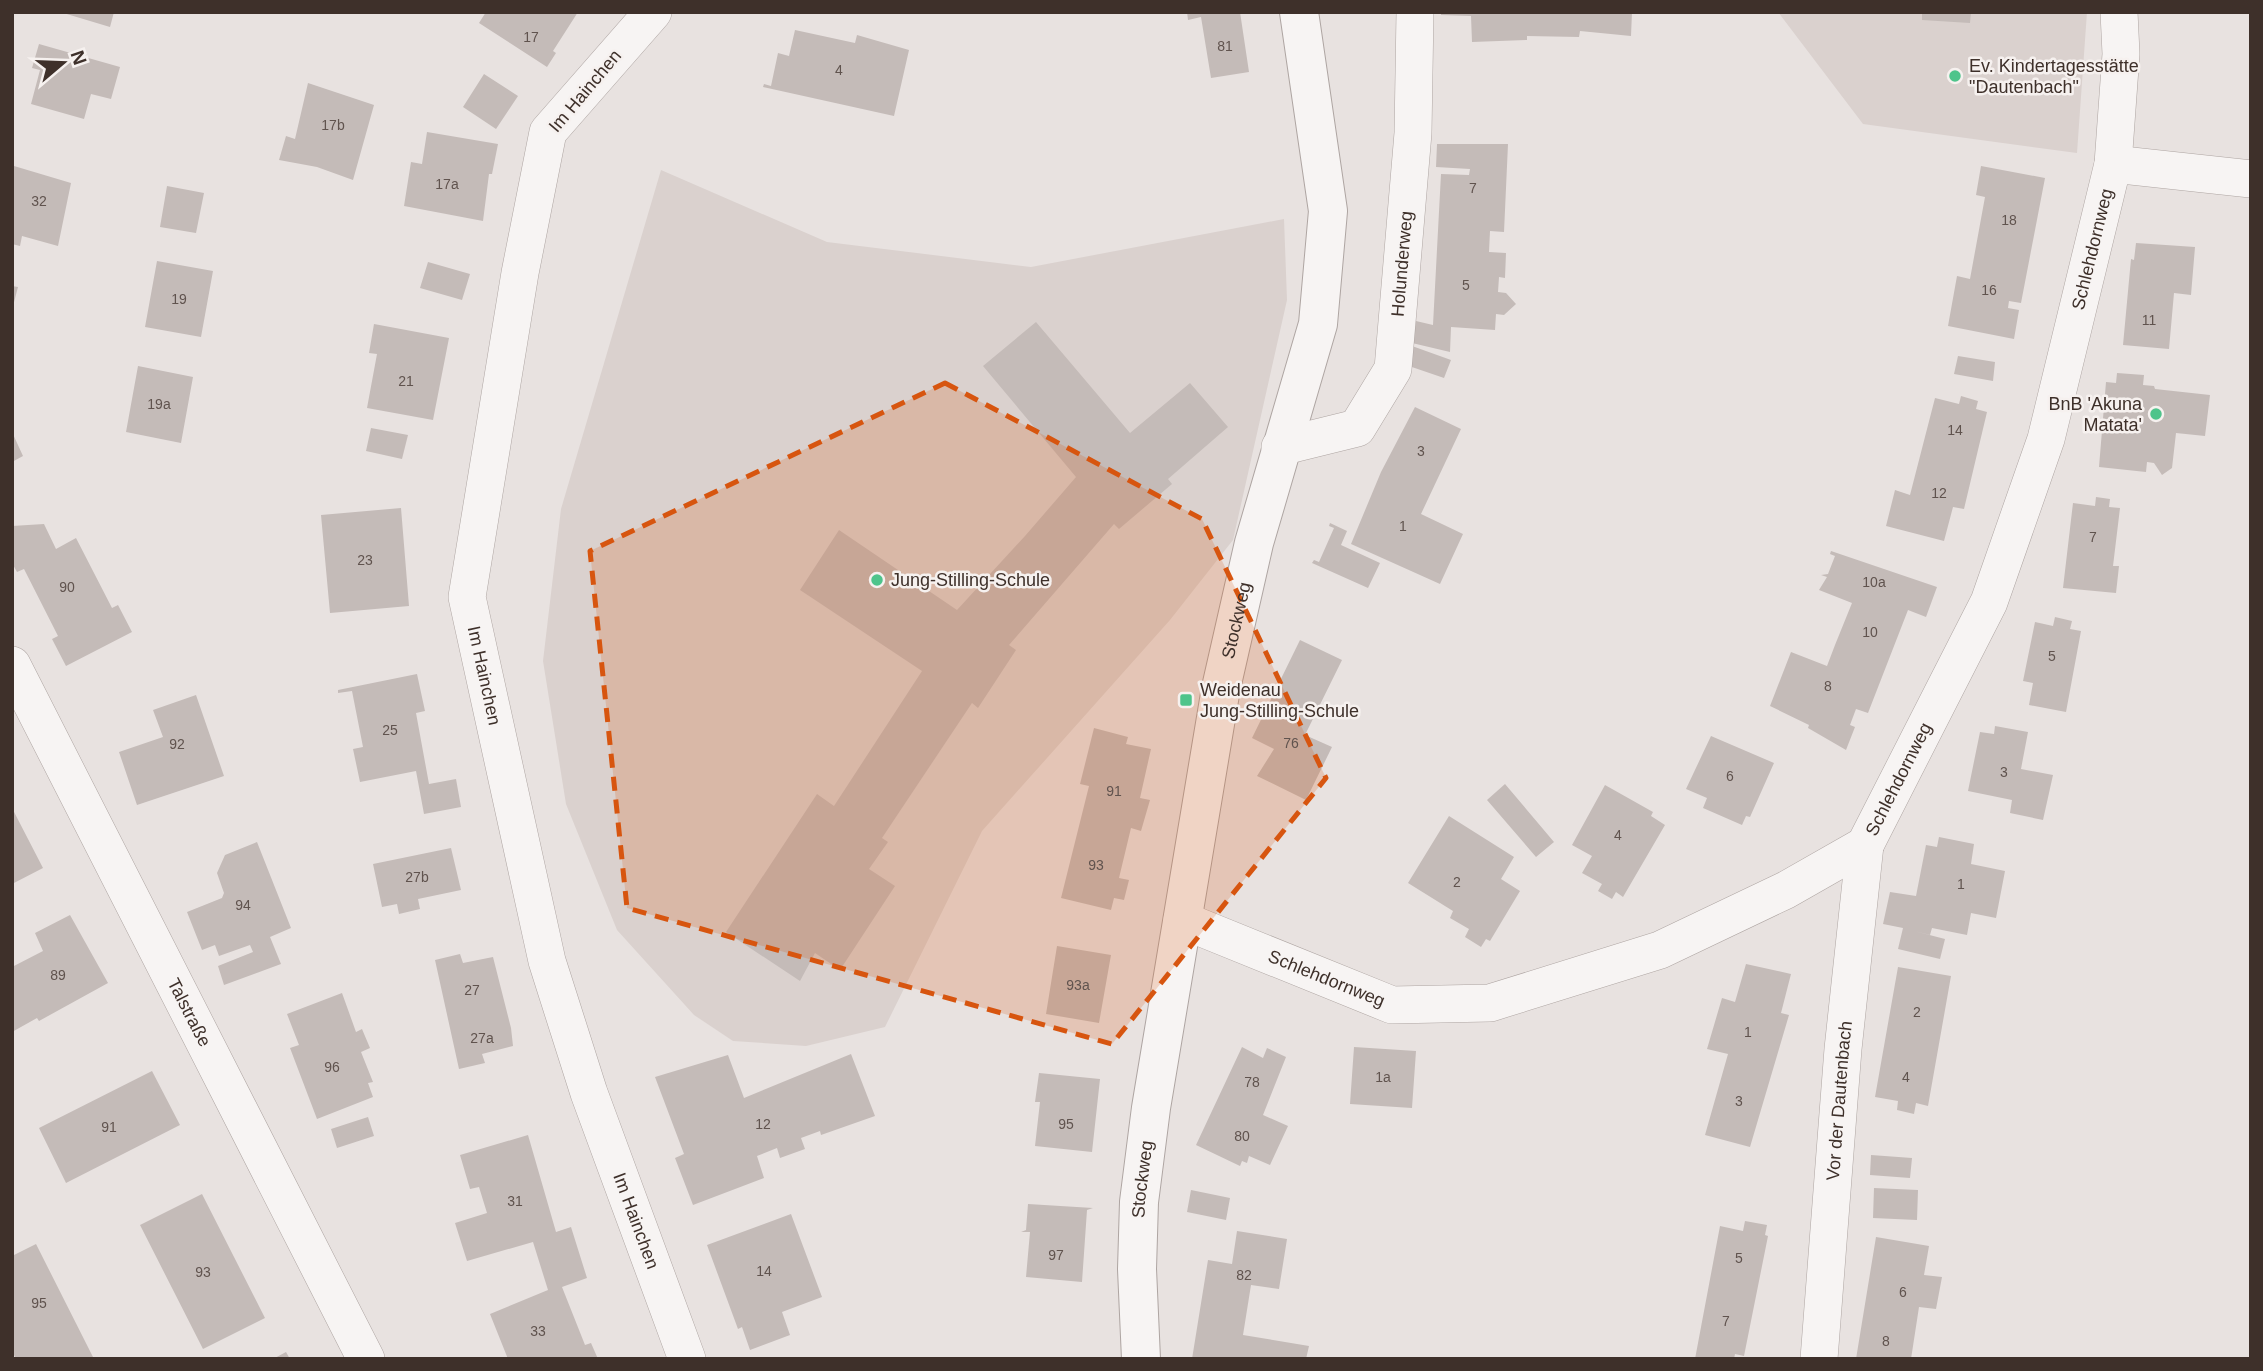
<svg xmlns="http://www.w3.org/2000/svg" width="2263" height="1371" font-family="Helvetica,sans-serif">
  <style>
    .built { fill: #dad1ce }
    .building { fill: #c4bbb8 }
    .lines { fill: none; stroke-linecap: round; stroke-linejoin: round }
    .minor-casing { stroke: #aea5a2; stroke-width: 38 }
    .tertiary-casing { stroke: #aea5a2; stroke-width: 40 }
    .minor { stroke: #f7f4f3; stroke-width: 37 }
    .tertiary { stroke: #f7f4f3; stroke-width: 38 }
    .marked { fill: #d7550f; fill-opacity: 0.2; stroke: #d7550f; stroke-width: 5; stroke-dasharray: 14 9; stroke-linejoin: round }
    .poi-dot { fill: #4ec48b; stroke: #f6f1ef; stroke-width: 2.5 }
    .labels { text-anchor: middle; stroke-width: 5; stroke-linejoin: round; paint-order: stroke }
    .number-label { font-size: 14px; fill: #60534e }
    .poi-label { font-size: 18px; fill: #3e302a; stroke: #f6f1ef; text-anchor: start }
    .street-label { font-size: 18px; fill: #3e302a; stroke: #f6f1ef }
  </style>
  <rect width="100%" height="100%" fill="#e8e2e0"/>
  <path class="built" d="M1778,12H2087L2077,153L1863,124Z
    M661,170L827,242L1031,267L1284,219L1287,300L1233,540L1170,620L982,831L885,1027L806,1046L733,1041L694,1015L617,930L566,804L543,661L561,509Z"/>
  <path class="building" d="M60,12H114L110,27Z
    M486,12H578L553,51L556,53L547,67L479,23Z
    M1187,12H1240L1249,72L1211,78L1201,17L1188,20Z
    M1441,12H1632L1631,36L1580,31L1579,37L1527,36V40L1472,42L1471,16L1441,15Z
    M1922,12H1971L1970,23L1922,20Z
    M795,30L855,43L857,35L909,50L894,116L763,87L764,84L771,86L778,53L789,56Z
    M39,44L120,67L111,99L91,94L84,119L31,104L40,70L32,68Z
    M484,74L518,96L496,129L463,107Z
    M308,83L374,105L353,180L317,167L279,160L286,136L295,139Z
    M427,132L498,144L492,174H489L483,221L404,206L411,162L422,164Z
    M1437,144H1508L1504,232L1490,231L1489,252L1506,253L1505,278L1499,277L1498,292L1506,293L1516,304L1504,315L1496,314L1495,330L1451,327L1450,352L1412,343L1416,321L1433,325L1441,174L1469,175L1470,169L1436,167Z
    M14,166L71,183L58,246L22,236L20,246L12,244Z
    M1981,166L2045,178L2021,303L2009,301L2008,308L2019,310L2014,339L1948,326L1957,276L1970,279L1985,197L1976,195Z
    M167,186L204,193L196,233L160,227Z
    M2136,243L2195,247L2191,295L2174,293L2169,349L2123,345L2131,259L2134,260Z
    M157,261L213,271L201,337L145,327Z
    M428,262L470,274L462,300L420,288Z
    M12,286L18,287L13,306H12Z
    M1036,322L1130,433L1190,383L1228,427L1168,479L1172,484L1119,529L1114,524L1009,645L1016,650L978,708L972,703L882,838L888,842L869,869L895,886L840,970L815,953L800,981L726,932L817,794L834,806L922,671L800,590L839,530L957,610L1025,536L1076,477L983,366Z
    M374,324L449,338L433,420L367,408L377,354L369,353Z
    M1412,346L1451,360L1444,378L1406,365Z
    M1958,356L1995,362L1993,381L1954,374Z
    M138,366L193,377L181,443L126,432Z
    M2117,373L2144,375L2143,385L2154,386L2155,389L2210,395L2205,436L2176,433L2172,468L2162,475L2154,463L2147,462L2146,472L2099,467L2106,382L2116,383Z
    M1961,396L1978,401L1976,409L1987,412L1964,509L1953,507L1944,541L1886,526L1895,490L1910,495L1935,398L1959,404Z
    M1415,407L1461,429L1421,514L1463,534L1440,584L1351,544L1381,472Z
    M371,428L408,435L402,459L366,451Z
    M12,432L23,456L12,462Z
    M2096,497L2110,499L2109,507L2120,508L2113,566H2119L2116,593L2063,588L2073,503L2095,506Z
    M401,508L409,606L330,613L321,515Z
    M1330,523L1347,531L1341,545L1380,563L1368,588L1312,563L1314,560L1319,562L1334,528L1329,526Z
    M44,524L56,549L76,538L112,608L118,605L132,632L66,666L52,639L58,636L24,569L17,572L12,563V526Z
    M1831,551L1937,587L1926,617L1908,610L1868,713L1856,709L1850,725L1855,727L1846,750L1808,728L1809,725L1770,706L1791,652L1827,666L1835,645L1852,603L1819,590L1827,577L1821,575L1828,574L1835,556L1830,554Z
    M2055,617L2072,621L2070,629L2081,631L2066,712L2029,705L2033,683L2023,681L2035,622L2053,626Z
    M1300,640L1342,660L1305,735L1332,747L1306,800L1257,776L1274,749L1252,738Z
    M417,674L425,711L416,713L429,784L456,779L461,807L424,814L416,771L360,782L353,749L363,747L352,691L338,693V690Z
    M196,695L224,776L137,805L119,752L163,737L153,710Z
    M1995,726L2028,732L2021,769L2053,775L2043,820L2010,813L2012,800L1968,791L1980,732L1994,734Z
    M1094,728L1128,737L1126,744L1151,749L1140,798L1150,800L1141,831L1131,828L1119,878L1129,880L1124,900L1114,898L1111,910L1061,898L1089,786L1080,784Z
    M1711,736L1774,763L1750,817L1746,816L1742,825L1703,808L1707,798L1686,789Z
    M1505,784L1554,842L1536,857L1487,800Z
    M1605,785L1653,812L1651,816L1665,825L1623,897L1616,892L1612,899L1598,891L1602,884L1582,873L1592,856L1572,845Z
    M12,808L43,868L12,884Z
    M1449,816L1514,857L1501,879L1520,891L1490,941L1486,939L1481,947L1465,937L1469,929L1450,918L1453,911L1408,883Z
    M1939,837L1974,844L1971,864L2005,871L1996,918L1971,913L1967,935L1932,928L1930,935L1914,931L1945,939L1940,959L1898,949L1903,928L1883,924L1890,892L1916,896L1926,845L1937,847Z
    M257,842L291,928L270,937L281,964L224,985L218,966L253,952L250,945L219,956L215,945L202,950L187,912L222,898L224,893L217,873L225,855Z
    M451,848L461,890L418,899L420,909L399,914L397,904L382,907L373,864Z
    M70,915L108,983L39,1021L37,1018L12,1032V967L43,951L35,933Z
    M1057,946L1111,955L1099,1023L1046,1014Z
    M460,954L463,963L493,957L511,1028L513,1046L482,1054L485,1063L459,1069L435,960Z
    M1746,964L1791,974L1781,1013L1789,1015L1750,1147L1705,1135L1728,1054L1707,1049L1722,998L1735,1002Z
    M1898,967L1951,976L1928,1106L1916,1103L1914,1114L1897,1110L1898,1101L1875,1097Z
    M342,993L356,1032L362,1029L370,1048L361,1052L373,1082L368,1083L373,1097L317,1119L290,1048L299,1045L287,1014Z
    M1242,1047L1263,1058L1267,1048L1286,1057L1263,1115L1288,1126L1270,1165L1249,1156L1247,1163L1242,1161L1240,1166L1196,1145Z
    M1354,1047L1416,1051L1412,1108L1350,1104Z
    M851,1054L875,1116L821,1135L820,1131L801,1138L805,1149L780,1158L777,1148L757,1156L764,1178L693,1205L675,1158L684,1154L655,1077L728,1055L744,1098Z
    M152,1071L180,1125L66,1183L39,1128Z
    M1039,1073L1100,1079L1092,1152L1035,1146L1040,1102H1035Z
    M368,1117L374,1136L337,1148L331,1129Z
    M528,1135L556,1232L571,1227L587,1278L562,1287L585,1345L591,1343L598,1359H508L490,1314L548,1290L533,1242L467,1261L455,1223L487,1213L479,1187L470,1189L460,1155Z
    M1871,1155L1912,1158L1910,1178L1870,1175Z
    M1874,1188L1918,1190L1917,1220L1873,1218Z
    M1191,1190L1230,1198L1226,1220L1187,1212Z
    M202,1194L265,1318L203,1349L140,1225Z
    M1028,1204L1093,1208L1087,1210L1082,1282L1026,1277L1030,1232H1021L1026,1230Z
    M791,1214L822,1297L782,1312L790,1335L750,1350L742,1327L738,1329L707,1245Z
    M1745,1221L1767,1225L1765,1235L1768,1236L1744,1356L1735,1354L1734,1359H1695L1720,1226L1743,1231Z
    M1237,1231L1287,1239L1279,1289L1251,1285L1243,1335L1309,1346L1306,1359H1192L1208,1260L1232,1264Z
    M1876,1237L1929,1246L1924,1275L1942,1277L1936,1309L1919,1307L1911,1359H1856Z
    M36,1244L94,1359H16L12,1351V1256Z
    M286,1352L290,1359H273Z"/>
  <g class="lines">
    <g class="minor-casing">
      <g id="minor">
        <path id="s1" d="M653,12L548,132L520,273L467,597L547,961L589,1093L687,1359"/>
        <path d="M2113,164L2251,179"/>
        <path id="s2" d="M1280,447L1357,428L1393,369L1413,133L1415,12"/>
        <path id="s3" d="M12,665L366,1359"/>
        <path id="s4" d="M1182,920L1392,1005L1490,1003L1660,950L1786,890L1865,845L1989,602L2046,439L2113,164L2121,54L2119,12"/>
        <path id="s5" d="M1819,1359L1843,1049L1865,845"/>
      </g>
    </g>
    <g class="tertiary-casing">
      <g id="tertiary">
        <path id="s6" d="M1141,1359L1137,1269L1139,1202L1151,1108L1221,688L1254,543L1318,324L1328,211L1299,12"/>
      </g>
    </g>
    <use href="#minor" class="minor"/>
    <use href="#tertiary" class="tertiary"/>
  </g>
  <path class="marked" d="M945,383L1202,519L1326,778L1112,1044L627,908L590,551Z"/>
  <g class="poi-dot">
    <circle cx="1955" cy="76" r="7"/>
    <circle cx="2156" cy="414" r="7"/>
    <circle cx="877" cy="580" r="7"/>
    <rect x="1179" y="693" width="14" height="14" rx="3.5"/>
  </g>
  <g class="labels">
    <g class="number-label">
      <text x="531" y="42">17</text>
      <text x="1225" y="51">81</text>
      <text x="839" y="75">4</text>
      <text x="333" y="130">17b</text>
      <text x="447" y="189">17a</text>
      <text x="1473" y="193">7</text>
      <text x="39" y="206">32</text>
      <text x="2009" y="225">18</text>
      <text x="1466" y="290">5</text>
      <text x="1989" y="295">16</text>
      <text x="179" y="304">19</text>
      <text x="2149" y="325">11</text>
      <text x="406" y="386">21</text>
      <text x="159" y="409">19a</text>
      <text x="1955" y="435">14</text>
      <text x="1421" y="456">3</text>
      <text x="1939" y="498">12</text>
      <text x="1403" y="531">1</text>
      <text x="2093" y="542">7</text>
      <text x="365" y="565">23</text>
      <text x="1874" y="587">10a</text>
      <text x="67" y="592">90</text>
      <text x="1870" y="637">10</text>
      <text x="2052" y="661">5</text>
      <text x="1828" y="691">8</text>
      <text x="390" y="735">25</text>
      <text x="1291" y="748">76</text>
      <text x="177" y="749">92</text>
      <text x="2004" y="777">3</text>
      <text x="1730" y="781">6</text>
      <text x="1114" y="796">91</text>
      <text x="1618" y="840">4</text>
      <text x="1096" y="870">93</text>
      <text x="417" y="882">27b</text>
      <text x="1457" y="887">2</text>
      <text x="1961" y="889">1</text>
      <text x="243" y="910">94</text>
      <text x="58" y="980">89</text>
      <text x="1078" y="990">93a</text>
      <text x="472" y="995">27</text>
      <text x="1917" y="1017">2</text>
      <text x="1748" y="1037">1</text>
      <text x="482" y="1043">27a</text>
      <text x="332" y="1072">96</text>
      <text x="1383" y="1082">1a</text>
      <text x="1906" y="1082">4</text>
      <text x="1252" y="1087">78</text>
      <text x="1739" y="1106">3</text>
      <text x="763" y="1129">12</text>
      <text x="1066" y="1129">95</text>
      <text x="109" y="1132">91</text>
      <text x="1242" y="1141">80</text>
      <text x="515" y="1206">31</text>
      <text x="1056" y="1260">97</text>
      <text x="1739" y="1263">5</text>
      <text x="764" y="1276">14</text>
      <text x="203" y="1277">93</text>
      <text x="1244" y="1280">82</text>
      <text x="1903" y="1297">6</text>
      <text x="39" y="1308">95</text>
      <text x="1726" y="1326">7</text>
      <text x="538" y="1336">33</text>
      <text x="1886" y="1346">8</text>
    </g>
    <g class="poi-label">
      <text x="1969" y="72">Ev. Kindertagesstätte<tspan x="1969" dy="21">"Dautenbach"</tspan></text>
      <text x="2142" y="410" text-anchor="end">BnB 'Akuna<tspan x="2142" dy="21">Matata'</tspan></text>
      <text x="891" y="586">Jung-Stilling-Schule</text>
      <text x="1200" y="696">Weidenau<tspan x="1200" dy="21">Jung-Stilling-Schule</tspan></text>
    </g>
    <g class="street-label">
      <text transform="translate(585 91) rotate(-50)" y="6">Im Hainchen</text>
      <text dy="6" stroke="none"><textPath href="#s4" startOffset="1374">Schlehdornweg</textPath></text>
      <text dy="6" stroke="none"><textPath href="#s2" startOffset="254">Holunderweg</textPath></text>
      <text dy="6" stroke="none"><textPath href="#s6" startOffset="747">Stockweg</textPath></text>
      <text dy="6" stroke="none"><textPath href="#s1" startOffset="712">Im Hainchen</textPath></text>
      <text dy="6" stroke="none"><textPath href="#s4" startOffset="807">Schlehdornweg</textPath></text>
      <text dy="6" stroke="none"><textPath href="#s4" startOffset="156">Schlehdornweg</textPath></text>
      <text dy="6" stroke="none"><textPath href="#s3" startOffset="390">Talstraße</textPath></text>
      <text dy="6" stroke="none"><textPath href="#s5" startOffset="259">Vor der Dautenbach</textPath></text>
      <text dy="6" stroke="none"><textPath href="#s6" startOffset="180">Stockweg</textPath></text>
      <text dy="6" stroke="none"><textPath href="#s1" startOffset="1279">Im Hainchen</textPath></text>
    </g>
  </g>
  <rect width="2263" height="1371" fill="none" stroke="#3e302a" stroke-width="28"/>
  <g transform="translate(63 63) rotate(71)" stroke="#f6f1ef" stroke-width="5" paint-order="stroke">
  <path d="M0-5L12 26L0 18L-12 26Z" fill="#3e302a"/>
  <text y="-10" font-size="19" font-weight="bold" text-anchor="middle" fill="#3e302a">N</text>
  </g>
</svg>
